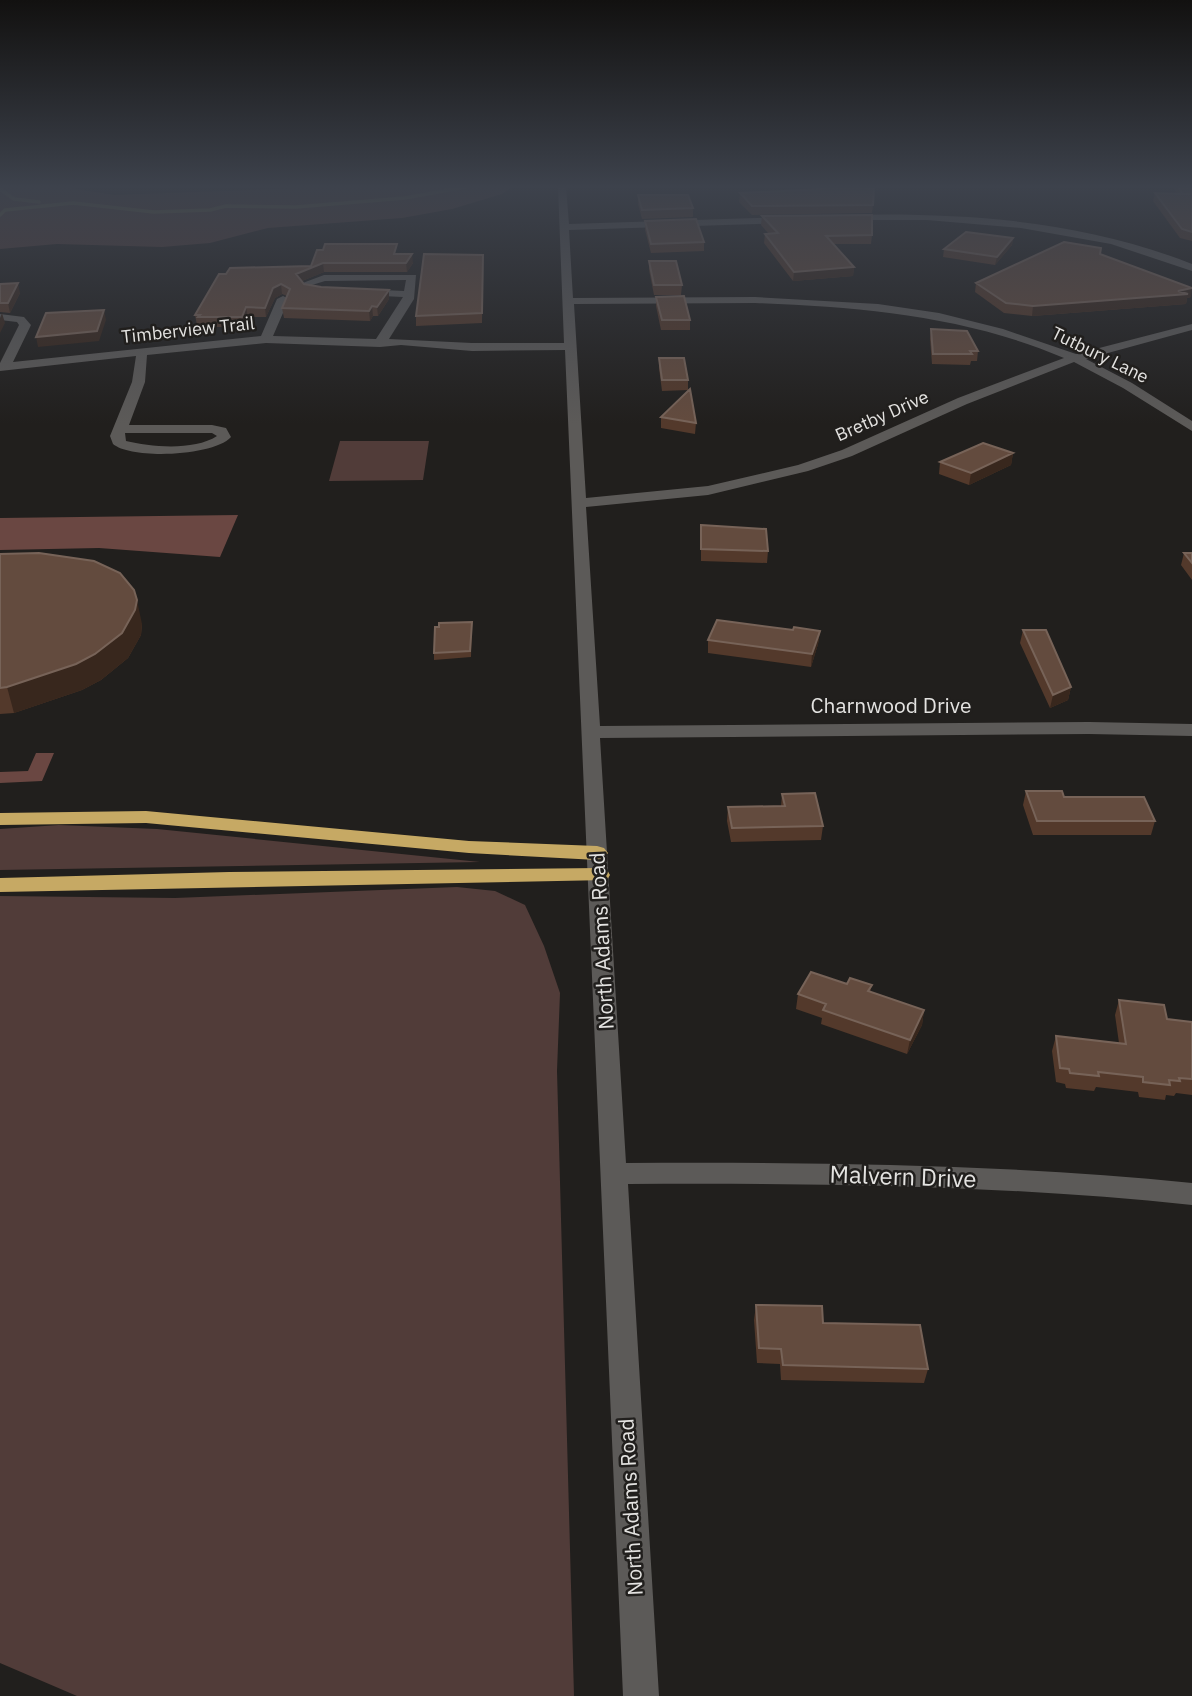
<svg xmlns="http://www.w3.org/2000/svg" width="1192" height="1696" font-family="'IBM Plex Sans',sans-serif">
  <style>
    .green { fill: #513c39 }
    .forest { fill: #6a4742 }
    .lines { fill: none; stroke-linecap: round; stroke-linejoin: round }
    .stream { stroke: #6c6c4b; stroke-width: 3.5 }
    .minor { fill: #5c5a58; fill-rule: evenodd }
    .highway { fill: #c6a964; fill-rule: evenodd }
    .wall { fill: #53392b }
    .shaded-wall { fill: #38271d }
    .building { fill: #634b3e; stroke: #776358; stroke-width: 2 }
    .labels { text-anchor: middle; stroke-width: 5; stroke-linejoin: round; paint-order: stroke }
    .far-street-label { font-size: 18px; fill: #e4e3e1; stroke: #211f1d }
    .street-label { font-size: 21px; fill: #e4e3e1; stroke: #211f1d }
    .near-street-label { font-size: 24px; fill: #e4e3e1; stroke: #211f1d }
  </style>
  <rect width="100%" height="100%" fill="#211f1d"/>
  <path class="green" d="M0,187H64L114,195L326,187H512L502,194L452,209L402,218L268,228L210,243L162,247L57,244L0,249Z
    M340,441H429L423,480L329,481Z
    M59,825L157,829L480,862L0,870V829Z
    M457,887L495,891L525,905L544,946L560,993L557,1071L574,1696H77L0,1663V896L175,898Z"/>
  <path class="forest" d="M238,515L220,557L99,548L0,550V518Z
    M36,753H54L42,781L0,783V772L28,771Z"/>
  <g class="lines">
    <path class="stream" d="M0,189L14,199L39,202
      M0,215L5,210L73,203L154,212L210,210L226,206L296,207L405,198L465,187"/>
    <path class="minor" d="M558,187H566L569,224L790,217L795,220L790,223L569,230L573,298L755,297L878,304L939,313L1003,329L1076,354L1192,324V330L1086,359L1132,383L1192,421V431L1123,388L1074,362L967,404L852,456L808,471L708,495L586,507L600,726L1089,722L1192,724V736L1089,734L600,738L626,1163C816,1162 1004,1164 1192,1183V1205C1004,1185 816,1183 628,1184L659,1696H623L565,350L472,351L401,345L380,347L266,343L147,355L145,382L129,425H212L226,428L231,437C214,456 132,460 113,444L110,436L132,382L136,356L0,371V363L19,325L17,322L0,320V314L24,317L31,325L13,362L261,336L277,299L283,296L289,299L273,336L376,339L403,297L361,295L356,292L361,289L404,291L406,280L325,281L312,285L333,289V293L306,291L300,284L324,275H416L414,299L389,339L472,343H564ZM755,303C860,307 966,316 1064,358L958,398L842,450L798,465L708,486L586,498L574,304ZM125,433H212L217,436C194,451 151,447 126,441Z
      M843,215C961,212 1081,220 1192,264V271L1111,244L1021,228L927,220H840V216Z"/>
    <path class="highway" d="M146,811L469,841L597,846L604,848L608,853L604,858L597,860L469,853L146,823L0,825V813Z
      M599,868L607,870L610,875L607,880L0,892V878L229,872Z"/>
  </g>
  <path class="wall" d="M822,187H865L873,205L872,213L752,215L739,202L740,193L821,189Z
    M1174,187H1192V241L1180,238L1153,201L1155,193L1176,194Z
    M638,195L693,208V217L642,219L638,204Z
    M762,216L872,235L871,244H834L854,267L853,276L793,281L764,243L765,234H769L761,225Z
    M645,221L704,242V251L651,253L645,230Z
    M1013,238L1012,245L995,265L943,257L944,249Z
    M317,250L398,253L397,254L413,263L407,272H324L302,281L304,284L389,299L378,316H373L370,321L284,318L282,308L287,296L282,294L275,298L266,317H248L243,327H200V325H197L195,315L226,274L311,266Z
    M1100,254L1191,297L1187,298L1186,304L1032,316L1004,313L975,292L976,283Z
    M483,255L482,323L416,326V316Z
    M649,261L682,285L681,295H654L649,270Z
    M0,284L20,293L10,313L0,312Z
    M656,297L690,320V330H661L656,306Z
    M931,329L978,351L977,361H971L970,365L932,364L930,339Z
    M659,358L688,380V390L662,391L659,368Z
    M661,417L696,423L695,434L661,428Z
    M1013,453L1011,465L969,485L939,474L940,462Z
    M701,525L768,551L767,563L701,561Z
    M1184,553H1192V580L1181,565Z
    M0,554L142,624L141,635L128,658L101,680L82,690L14,713L0,714Z
    M472,622L471,657L434,660V653Z
    M793,630L820,631L818,644L811,667L708,653V640Z
    M1023,630L1071,687L1068,700L1050,708L1020,643Z
    M1026,791L1064,797L1155,821L1151,835H1033L1023,805Z
    M782,794L823,826L821,840L731,842L727,821L728,807L781,806Z
    M847,984L872,985L870,992L924,1010L922,1025L907,1054L821,1024L822,1018L796,1009L798,994Z
    M1119,1000L1167,1019L1192,1022V1095L1176,1093L1174,1096L1166,1095L1165,1100L1139,1097L1138,1092L1096,1087L1094,1091L1066,1088L1065,1084L1056,1082L1052,1051L1056,1036L1119,1043L1115,1015Z
    M756,1305L823,1323L928,1369L924,1383L781,1380L780,1364L757,1363L754,1320Z"/>
  <path class="shaded-wall" d="M1013,238L1012,245L995,265L997,257Z
    M412,254L413,263L407,272L406,263Z
    M323,263L324,272L297,283L296,274Z
    M854,267L853,276L793,281L794,272Z
    M18,283L20,293L10,313L8,303Z
    M281,284L282,294L275,298L266,317L265,308L273,288Z
    M1192,288L1191,297L1187,298L1186,304L1032,316L1033,306L1178,291Z
    M389,290V299L378,316L377,307Z
    M372,306L373,316L370,321L369,311Z
    M246,307L248,317L243,327L242,317Z
    M104,310L106,320L99,341L38,347L36,337Z
    M2,313L5,323L0,333V318Z
    M1013,453L1011,465L969,485L971,473Z
    M137,600L142,624L141,635L128,658L101,680L82,690L14,713L7,687Z
    M820,631L818,644L811,667L812,654Z
    M1071,687L1068,700L1050,708L1053,695Z
    M924,1010L922,1025L907,1054L910,1040Z"/>
  <path class="building" d="M822,187H865L868,189H874L873,205L752,206L740,193L823,189Z
    M1179,187H1192V194H1182H1192V232L1182,229L1155,193L1182,194Z
    M638,195H688L693,208L642,210Z
    M872,215V235L826,236L854,267L794,272L765,234L778,233L762,216Z
    M696,219L704,242L651,244L645,221Z
    M966,232L1013,238L997,257L944,249Z
    M1064,242L1101,248L1100,254L1192,288L1178,291L1188,294L1033,306L1006,303L976,283Z
    M325,244H397L394,254H412L406,263H323L296,274L304,284L321,287L389,290L377,307L372,306L369,311L282,308L290,289L281,284L273,288L265,308L246,307L242,317H198L200,315H195L219,274H226L230,268L311,266L317,250H323Z
    M424,254L483,255L482,313L416,316Z
    M649,261H676L682,285H654Z
    M18,283L8,303H0V284Z
    M684,296L690,320H662L656,297Z
    M104,310L97,331L36,337L46,313Z
    M931,329L967,331L978,351H970L972,354H933Z
    M659,358H684L688,380H662Z
    M690,389L696,423L661,417Z
    M983,443L1013,453L971,473L940,462Z
    M701,525L766,529L768,551L701,549Z
    M39,553L94,561L120,573L134,590L137,600L135,610L122,633L95,654L76,664L7,687L0,688V554Z
    M1184,553H1192V563Z
    M717,620L793,630L794,627L820,631L812,654L708,640Z
    M472,622L470,651L434,653L435,627H439V623Z
    M1023,630H1046L1071,687L1053,695Z
    M1026,791H1062L1064,797H1144L1155,821H1037Z
    M815,793L823,826L732,828L728,807L785,806L782,794Z
    M811,972L847,984L850,978L872,985L868,991L924,1010L910,1040L823,1010L826,1004L798,994Z
    M1119,1000L1164,1005L1167,1019L1192,1022V1079L1179,1078L1180,1081L1169,1080L1170,1085L1143,1082V1077L1098,1072L1099,1076L1070,1073L1069,1069L1060,1068L1056,1036L1126,1044Z
    M756,1305L822,1306L823,1323L920,1325L928,1369L783,1365L781,1349L759,1348Z"/>
  <linearGradient id="sky" x2="0" y2="1"><stop stop-color="#121110"/><stop offset="0.44" stop-color="#3d424c"/><stop offset="1" stop-color="#3d424c" stop-opacity="0"/></linearGradient>
  <rect width="1192" height="424" fill="url(#sky)"/>
  <g class="labels">
    <g class="far-street-label">
      <text transform="translate(188 330) rotate(-6)" y="6">Timberview Trail</text>
      <text transform="translate(1100 355) rotate(26)" y="6">Tutbury Lane</text>
      <text transform="translate(882 416) rotate(-24)" y="6">Bretby Drive</text>
    </g>
    <g class="street-label">
      <text x="891" y="713">Charnwood Drive</text>
      <text transform="translate(602 941) rotate(-93)" y="7">North Adams Road</text>
      <text transform="translate(631 1507) rotate(-93)" y="7">North Adams Road</text>
    </g>
    <g class="near-street-label">
      <text transform="translate(903 1177) rotate(2)" y="8">Malvern Drive</text>
    </g>
  </g>
</svg>
